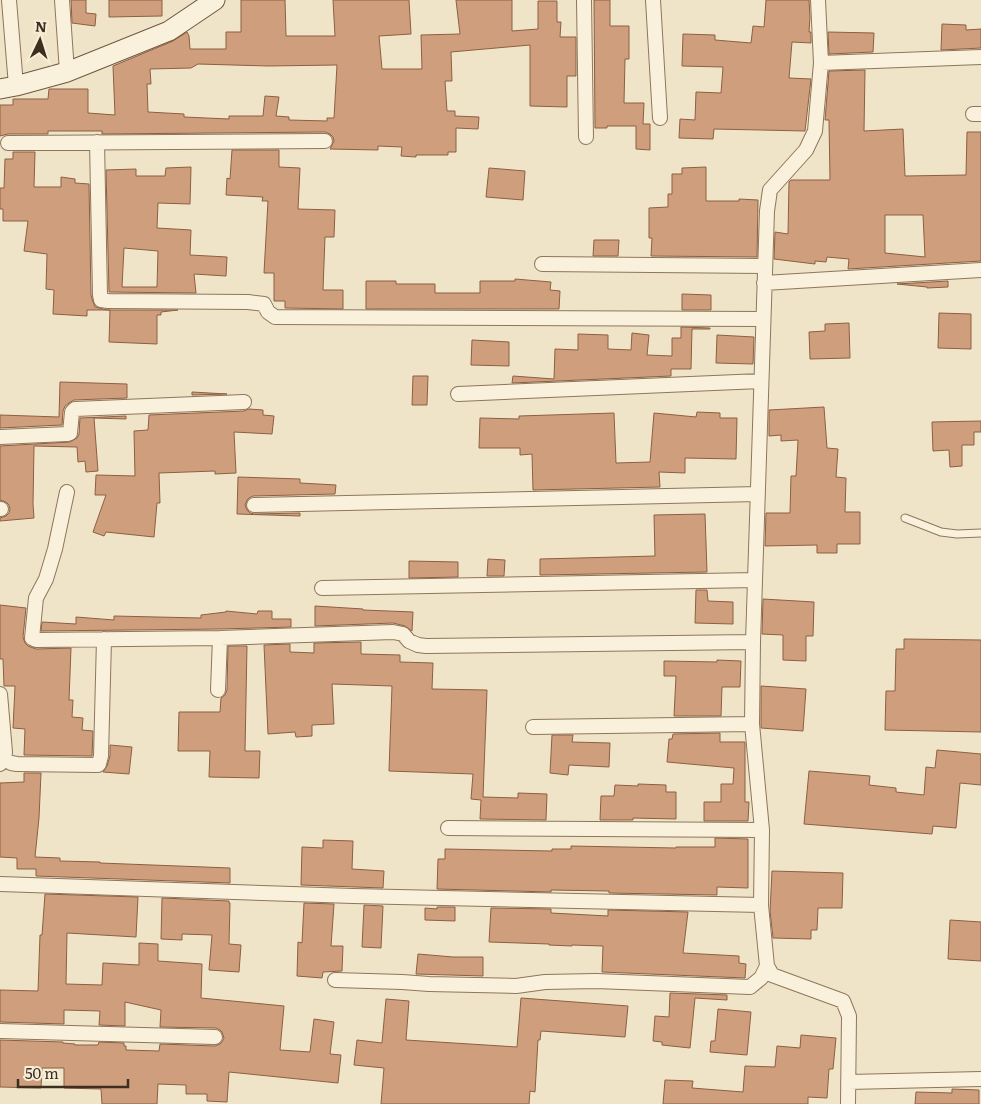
<svg xmlns="http://www.w3.org/2000/svg" width="981" height="1104" font-family="Literata,serif">
  <style>
    .building { fill: #cf9f7d; stroke: #8d5f41; fill-rule: evenodd }
    .lines { fill: none; stroke-linecap: round; stroke-linejoin: round }
    .lane-casing { stroke: #8d765c; stroke-width: 9 }
    .street-casing { stroke: #8d765c; stroke-width: 16 }
    .secondary-casing { stroke: #6f573f; stroke-width: 21 }
    .lane { stroke: #faf1dc; stroke-width: 7 }
    .street { stroke: #faf1dc; stroke-width: 14 }
    .secondary { stroke: #faf1dc; stroke-width: 19 }
  </style>
  <rect width="100%" height="100%" fill="#f0e4c8"/>
  <path class="building" d="M71,0H86V13L96,14L95,26L72,23Z
    M109,0H162V16L109,17Z
    M241,0H285L286,36H335L333,0H409L411,34L379,36L382,69H422L421,35L460,34L456,0H512V31L538,29V1H557V22H561L560,37H576V76H567V107L530,106V45L451,52L452,81H445L447,111H455V116L479,117L478,129L456,128V152H448V155H416V157L401,156L402,147L378,146V150L330,149L334,141L333,137L330,134L325,132L102,134V131H48V134H8L0,136V105H13V99H48L49,89H88V113L115,115L113,66L173,41L187,32L189,36L190,49H226V32H241ZM198,64L268,66L337,65L334,118H327V121L289,120V117L276,116L279,97L265,96L263,116H229V119L184,117V114L148,112L147,84H151L150,69L191,68Z
    M594,0H610V26H629V59H625L624,103H644L643,124H650V150L636,149V126H607V128H595Z
    M766,0H809L810,17L809,32H811V43L792,42L789,78L811,79L805,131L714,129L713,139L679,138L680,119L695,120L696,92L721,93L723,67L682,66L683,34L715,35V40L751,43L753,26L764,27Z
    M942,24L966,25V30L981,29V48L941,50Z
    M828,32L874,33L873,52L829,54Z
    M865,70L864,131L903,129L905,176L966,175L967,132H981V261L848,269L849,259L827,257L826,262L815,261V264L774,259L775,232L788,234L789,182L791,180H830L829,120H825L829,71ZM885,215H923L925,257L885,253Z
    M232,150H279V167L300,168L298,209L335,210L334,237H325L323,290H343V309L285,308V301H274V273H264L268,201H262L263,197L226,195L227,178L230,179Z
    M13,152H35L34,187H61V177L75,179V183L89,184L91,295L93,302L95,307L107,310H178L161,312V315H157V344L109,342L110,310H87V316L53,314L54,290L46,289L47,254L24,251L28,221H3V209H0V188H4L5,159H13Z
    M191,167L190,204L158,203L157,228L191,230L190,255L227,257L226,276L194,274L196,293L109,292L106,170L136,169V176H165L166,168ZM124,248L158,251L157,287H122Z
    M706,167V201H739V199L758,200L757,257L651,256L652,238H649V208L668,207V194H672V174H682V168Z
    M489,168L525,171L523,200L486,197Z
    M594,240H619L618,256H593Z
    M515,279L551,282L550,290L560,291L559,309H366V281H396V284H435V293H480V281H515Z
    M948,281V287L927,288V287L897,284Z
    M682,294L711,295V310H682Z
    M939,313L971,314V349L938,348Z
    M849,323L850,358L810,359L809,332L825,331V324Z
    M681,327L710,328V329H692L691,369H671V376L512,383L513,376L554,379L555,349L578,350V334L608,335V349L631,350L632,333L649,335L647,355L672,356V338H681Z
    M717,335L754,337L753,364L716,363Z
    M472,340L509,342V366L471,365Z
    M413,376H428L427,405H412Z
    M60,382L127,384V398L74,400L69,403L65,406L63,411L62,425L0,428V415L59,417Z
    M192,392L227,394L192,395Z
    M824,407L827,448L838,449L836,477L846,478L845,512H860V544H837V553H817V545L765,546L766,513H790L791,476H796L798,440L781,441V435L769,436V410Z
    M249,409L263,410V415L274,416L272,434L234,432L236,473L215,474V471L159,473L160,503H157L154,537L106,532L104,536L93,532L106,495H95L96,475L135,476L134,431L148,430L149,415L244,411Z
    M697,412L720,413V418H737L736,459L685,458V473L659,472L660,487L533,490L532,454L520,455V448H479L480,418L519,419V416L614,413L616,463L650,462L654,413L696,417Z
    M126,416V419L94,418L98,471L86,472L85,461L78,462L77,447L34,446L33,504L34,518L0,521V518L6,516L9,513L10,509L9,505L6,502L0,500V446L70,442L77,438L79,434L80,418Z
    M981,421V432H974V445H962V466L950,467L949,450L933,451L932,422Z
    M238,477L300,479V483L336,485L335,494L253,496L249,498L247,500L245,505L247,510L250,513L254,514L300,513V516L237,514Z
    M705,514L707,572L540,575V559L655,556L654,515Z
    M488,559L505,560L504,576H487Z
    M409,561L458,562V577L409,578Z
    M696,590H707L708,601L733,602V624L695,623Z
    M763,599L814,602L813,636H806V661L783,660V635L762,634Z
    M0,605L26,608L23,637L25,643L28,646L36,649L71,648L69,700H73L72,717L83,718L82,730L93,731L92,756L24,755L25,729L13,728L15,686H4L3,659H0Z
    M315,606L363,609V610L413,612L412,631L405,626L393,623L315,626Z
    M226,611L257,614L258,611H272V619H291V627L220,629L41,631L42,622L76,624V617L114,620V616L201,618V615L226,612Z
    M904,639L981,640V732L885,730L886,691H895L896,649H904Z
    M361,642V654L400,655V662L433,663L432,689L487,690L483,797L518,798V793L547,794L546,820L480,819L481,800L471,799L473,774L389,771L392,686L332,684L334,724L312,725V736L296,737L295,732L268,734L264,645L290,644V652L314,653V643Z
    M228,646H247L245,751H260L259,778L209,777L210,751H178L179,712H220L221,698L225,695L227,690Z
    M717,660L741,661L740,687H722L721,716H674L676,676H664V661L717,662Z
    M761,686L806,689L803,731L761,728Z
    M720,733V742H745V802H749L748,821H704V802H721V784H733L734,768L667,762L669,739H672L673,734Z
    M552,735H573L572,742L610,743L609,767L569,765L568,775L550,773Z
    M110,745L132,747L129,774L103,772L107,766L110,756Z
    M937,750L981,754V785L960,783L956,828L933,826L932,834L804,824L809,771L870,776L869,785L896,788V792L924,795L926,767L935,768Z
    M24,773H41L39,818L35,857L60,858V861L100,862V863L230,868V883L36,876V869H17V858L0,857V783L24,782Z
    M638,784L666,785V792H676V819L633,818V820H600L601,796H614L615,785L638,786Z
    M715,838L748,839V888L717,887V895L609,893V891L551,890V892L437,889L438,859H445V849L552,851V849H571V846L676,848V847H715Z
    M323,840L353,841L352,869L384,871L383,888L301,885L302,847L323,848Z
    M772,871L843,873L842,908H818L817,930H811V939L773,938L770,911Z
    M45,894L138,897L136,937L67,933L66,984L102,985L103,963L139,965V943L158,944V961L202,964L201,998L284,1006L280,1050L310,1052L314,1019L334,1022L330,1054L341,1055L338,1083L229,1072L227,1102L207,1101V1094H186V1085L158,1084L157,1104H102L101,1089L64,1088V1068H42L41,1088L0,1087V1040L63,1042V1043L75,1044V1045H98L99,1042L124,1043V1046H126V1050L159,1051L160,1044L215,1046L220,1044L222,1042L224,1038L222,1032L220,1030L216,1028L160,1027L161,1010L125,1002V1026L99,1025L100,1011L64,1010V1024L0,1022V990L38,991L40,935H42Z
    M162,898L229,901V903H230L229,944L241,945L239,972L209,970L212,935L182,934V940L161,939Z
    M304,903L334,904L331,946H343L342,971L323,972L322,978L297,976L298,942L302,943Z
    M364,905L383,906L381,948L362,947Z
    M437,907H455V921L425,920V908L437,909Z
    M491,908L551,909V913L608,916V910L688,912L683,953L739,956V963L746,964L745,978L602,972L603,946L572,945V946L549,945V944L489,942Z
    M950,920L981,922V961L948,959Z
    M418,954L453,957H483V976L416,974Z
    M670,993L727,995V1000L695,998L690,1048L662,1045V1042L653,1041L655,1016L669,1017Z
    M521,998L628,1006L625,1037L541,1031L540,1040H538L535,1092L530,1091L529,1104H381L384,1068L354,1065L357,1040L382,1043L386,999L409,1001L406,1040L517,1047Z
    M718,1009L751,1012L747,1055L710,1052L711,1041H715Z
    M801,1035L836,1038L833,1069H829L827,1098L808,1097V1104H663L665,1080L693,1081L692,1088L743,1092L745,1066L775,1067L777,1046L800,1048Z
    M952,1089L979,1090V1104H915L916,1092L952,1093Z"/>
  <g class="lines">
    <g class="lane-casing">
      <path id="lane" d="M905,518L941,532L957,534L981,533"/>
    </g>
    <g class="street-casing">
      <path id="street" d="M9,0L16,86
        M62,0L67,72
        M584,0L586,137
        M653,0L660,118
        M818,0L821,63L815,131L806,150L770,190L767,211L753,642L752,724L762,830L761,905L767,966L772,975L843,1001L849,1016L848,1104
        M821,63L981,57
        M973,114H981
        M97,142L100,295L101,300L108,301L248,302L264,304L268,312L275,317L763,319
        M8,143L325,141
        M542,264L765,266
        M764,283L981,270
        M458,394L761,381
        M0,437L67,434L70,433L72,412L75,409L244,402
        M67,492L55,549L46,579L36,598L32,638L36,640L220,638L393,632L403,634L409,641L418,645L426,646L753,642
        M254,505L758,494
        M0,509H1
        M322,588L755,580
        M218,690L220,638
        M0,694L5,752L4,759L0,764
        M533,727L752,724
        M4,759L11,763L17,764L98,765L99,764L101,756L104,639
        M448,828L762,830
        M0,884L353,896L761,905
        M335,980L402,982L429,984L516,986L545,982L596,981L750,987L761,978L767,966
        M0,1031L215,1037
        M848,1082L981,1079"/>
    </g>
    <g class="secondary-casing">
      <path id="secondary" d="M0,89L16,86L67,72L169,31L215,0"/>
    </g>
    <use href="#lane" class="lane"/>
    <use href="#street" class="street"/>
    <use href="#secondary" class="secondary"/>
  </g>
  <g transform="translate(40 40) rotate(4)" stroke="#f7eed8" stroke-width="4" paint-order="stroke">
  <path d="M0-4L9 19L0 12L-9 19Z" fill="#3d2e20"/>
  <text y="-8" font-size="14" font-weight="bold" text-anchor="middle" fill="#3d2e20">N</text>
  </g>
  <path d="M18 1079v8h110v-8" fill="none" stroke="#3d2e20" stroke-width="2.5"/>
  <text x="25" y="1079" font-size="15" fill="#3d2e20" stroke="#f7eed8" stroke-width="4" paint-order="stroke">50 m</text>
</svg>
